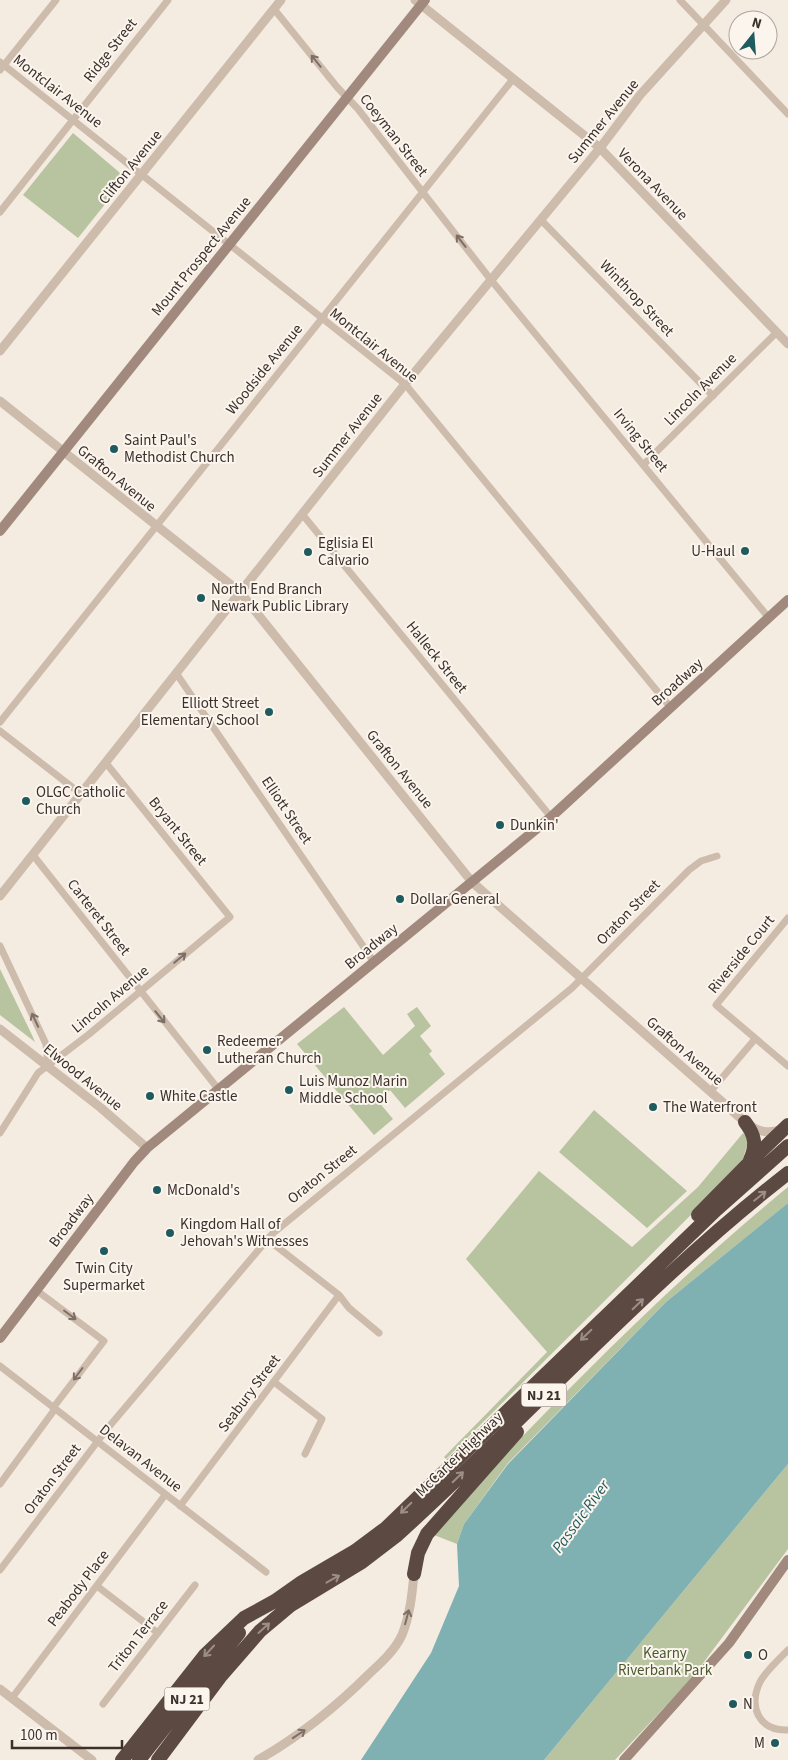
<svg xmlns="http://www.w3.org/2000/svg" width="788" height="1760" font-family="'Source Sans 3',sans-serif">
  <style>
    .green { fill: #b8c4a0 }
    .water { fill: #7fb0b2 }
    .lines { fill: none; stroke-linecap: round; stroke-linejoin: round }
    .minor { stroke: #cdbbac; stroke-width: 7 }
    .tertiary { stroke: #cdbbac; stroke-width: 9 }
    .secondary { stroke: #a18a7d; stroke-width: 10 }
    .motorway { stroke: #5c4a42; stroke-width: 14 }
    .oneway { stroke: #7d6f65 }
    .oneway2 { stroke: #9c8e87 }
    .poi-dot { fill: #1f5a5e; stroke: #fbf5ee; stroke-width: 2 }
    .labels { text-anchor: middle; stroke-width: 4; stroke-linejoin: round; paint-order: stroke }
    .shield { fill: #fbf5ee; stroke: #756b66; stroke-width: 1 }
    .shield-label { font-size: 14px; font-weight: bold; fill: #3b302b }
    .street-label { font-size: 15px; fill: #3b302b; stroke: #fbf5ee }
    .poi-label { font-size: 15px; fill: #3b302b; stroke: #fbf5ee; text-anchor: start }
    .park-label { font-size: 15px; fill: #4a5a2e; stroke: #fbf5ee }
    .water-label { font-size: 16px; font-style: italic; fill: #1f5a5e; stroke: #fbf5ee }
  </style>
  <rect width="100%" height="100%" fill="#f4ebe1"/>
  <path class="green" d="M73,133L126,178L78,238L23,195Z
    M0,969L32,1035L35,1042L0,1015Z
    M344,1007L383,1055L415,1026L407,1014L417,1007L431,1026L420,1036L432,1051L429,1054L445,1074L405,1108L390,1090L378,1101L393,1119L374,1135L297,1044Z
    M594,1110L687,1191L647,1228L559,1152Z
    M743,1133L749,1139L741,1165L446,1459L444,1457L547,1352L466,1259L539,1171L632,1247L698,1187Z
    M788,1187V1203L666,1302L508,1463L464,1524L457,1544L434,1535C481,1478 532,1426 584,1374C649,1309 716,1246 788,1187Z
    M788,1464V1549L692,1678L615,1760H544Z"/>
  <path class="water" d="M788,1203V1464L544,1760H361L431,1653L459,1586L457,1544L464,1524L508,1464L666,1302Z"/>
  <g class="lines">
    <path class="minor" d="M680,0L788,114
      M274,9L337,87L358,109L491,280L769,618
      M0,62L405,384L671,708
      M0,70L56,0
      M0,212L168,0
      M541,220L713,396
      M643,465L777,332
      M302,514L551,817
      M176,673L374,962
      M0,722L513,79
      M0,731L81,794
      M33,855L219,1090
      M788,918L716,1005L788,1066
      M0,946L46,1044L48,1066
      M710,1092L755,1039
      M0,1133L38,1073L88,1035L230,917L106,763
      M267,1239L339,1295L349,1308L379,1333
      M36,1290L104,1341L53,1408
      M0,1366L266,1572
      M274,1382L322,1419L305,1454
      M0,1484L55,1409
      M180,1506L339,1295
      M0,1570L107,1429L272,1234L572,988L689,870L701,861L717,856
      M97,1586L158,1633
      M788,1650C780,1658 765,1672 760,1682C748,1707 759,1731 788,1730
      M12,1698L165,1495
      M103,1704L195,1585"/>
    <path class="tertiary" d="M415,0L600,148L788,344
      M0,351L281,0
      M0,401L240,592L472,882L745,1122C757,1131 767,1135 782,1129
      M0,896L405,384L600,148L640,95L726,0
      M0,1029L101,1108L147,1148
      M0,1689L92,1760
      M258,1760C300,1736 336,1707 370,1673C382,1662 395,1650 402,1635C410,1615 412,1595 414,1574"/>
    <path class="secondary" d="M0,531L425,0
      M0,1338L134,1162L147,1148L551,817L788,600
      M624,1760L729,1643L788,1560"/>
    <path class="motorway" d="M745,1122C755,1135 757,1145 750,1160
      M698,1215L759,1153L788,1125
      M414,1574L418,1553L427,1534L517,1432
      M122,1760L205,1655L244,1618L275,1601L302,1582L355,1551L386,1528L716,1210L788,1146
      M139,1760L239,1633
      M158,1760L220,1677L260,1631L291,1605L362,1562L396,1536C528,1417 647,1283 788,1173"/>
  </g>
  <defs><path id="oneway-shaft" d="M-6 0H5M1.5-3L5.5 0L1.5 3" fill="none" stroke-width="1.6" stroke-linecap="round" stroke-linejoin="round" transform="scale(1.25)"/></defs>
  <g class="oneway">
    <use href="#oneway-shaft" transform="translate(316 61) rotate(-129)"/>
    <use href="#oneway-shaft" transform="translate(461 241) rotate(-128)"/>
    <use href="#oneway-shaft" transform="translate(180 958) rotate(-40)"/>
    <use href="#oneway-shaft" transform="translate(160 1017) rotate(51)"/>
    <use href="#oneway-shaft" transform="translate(35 1020) rotate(-115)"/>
    <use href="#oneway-shaft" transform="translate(70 1315) rotate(37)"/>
    <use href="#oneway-shaft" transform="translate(78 1374) rotate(127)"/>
    <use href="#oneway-shaft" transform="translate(407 1617) rotate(-75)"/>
    <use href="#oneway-shaft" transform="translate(299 1734) rotate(-34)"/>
  </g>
  <g class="oneway2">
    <use href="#oneway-shaft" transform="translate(760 1196) rotate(-39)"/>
    <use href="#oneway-shaft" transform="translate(638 1304) rotate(-44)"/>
    <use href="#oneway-shaft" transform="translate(586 1335) rotate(136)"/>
    <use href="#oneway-shaft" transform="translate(458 1477) rotate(-44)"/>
    <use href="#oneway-shaft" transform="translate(406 1508) rotate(136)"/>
    <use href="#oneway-shaft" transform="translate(333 1579) rotate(-29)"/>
    <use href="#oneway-shaft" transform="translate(264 1628) rotate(-42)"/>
    <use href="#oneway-shaft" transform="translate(209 1651) rotate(133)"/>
  </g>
  <g class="poi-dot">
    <circle cx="114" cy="449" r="5"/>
    <circle cx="745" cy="551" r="5"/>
    <circle cx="308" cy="552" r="5"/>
    <circle cx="201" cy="598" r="5"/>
    <circle cx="269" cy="712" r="5"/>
    <circle cx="26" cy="801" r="5"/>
    <circle cx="500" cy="825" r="5"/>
    <circle cx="400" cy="899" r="5"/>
    <circle cx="207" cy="1050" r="5"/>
    <circle cx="289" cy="1090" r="5"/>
    <circle cx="150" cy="1096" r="5"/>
    <circle cx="653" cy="1107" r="5"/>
    <circle cx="157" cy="1190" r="5"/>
    <circle cx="170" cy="1233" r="5"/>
    <circle cx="104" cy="1251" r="5"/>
    <circle cx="748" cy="1655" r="5"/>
    <circle cx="733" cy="1704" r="5"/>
    <circle cx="775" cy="1743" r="5"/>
  </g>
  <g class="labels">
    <g class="shield">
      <rect x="521.5" y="1383.5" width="45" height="23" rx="4"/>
      <rect x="164.5" y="1687.5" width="45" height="23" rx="4"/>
    </g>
    <g class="shield-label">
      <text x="544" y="1400">NJ 21</text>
      <text x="187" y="1704">NJ 21</text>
    </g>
    <g class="street-label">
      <text transform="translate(110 50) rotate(-52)" y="5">Ridge Street</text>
      <text transform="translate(58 91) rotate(38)" y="5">Montclair Avenue</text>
      <text transform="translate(603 121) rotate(-51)" y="5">Summer Avenue</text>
      <text transform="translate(394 135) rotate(52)" y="5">Coeyman Street</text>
      <text transform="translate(130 167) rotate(-51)" y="5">Clifton Avenue</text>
      <text transform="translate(653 184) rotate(46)" y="5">Verona Avenue</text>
      <text transform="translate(201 256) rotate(-51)" y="5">Mount Prospect Avenue</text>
      <text transform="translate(637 298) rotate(46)" y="5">Winthrop Street</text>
      <text transform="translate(374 345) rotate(39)" y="5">Montclair Avenue</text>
      <text transform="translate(264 369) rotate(-51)" y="5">Woodside Avenue</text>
      <text transform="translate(700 389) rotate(-45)" y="5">Lincoln Avenue</text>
      <text transform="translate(347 435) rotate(-52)" y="5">Summer Avenue</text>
      <text transform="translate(641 440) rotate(51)" y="5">Irving Street</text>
      <text transform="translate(117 478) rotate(39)" y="5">Grafton Avenue</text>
      <text transform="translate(437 657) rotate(51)" y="5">Halleck Street</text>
      <text transform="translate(677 682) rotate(-42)" y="5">Broadway</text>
      <text transform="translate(400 769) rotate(51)" y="5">Grafton Avenue</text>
      <text transform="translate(287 810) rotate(56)" y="5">Elliott Street</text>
      <text transform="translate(178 831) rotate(51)" y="5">Bryant Street</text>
      <text transform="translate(628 912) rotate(-46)" y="5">Oraton Street</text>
      <text transform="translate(99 917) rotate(52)" y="5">Carteret Street</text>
      <text transform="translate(371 946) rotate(-39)" y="5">Broadway</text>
      <text transform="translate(741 954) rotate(-51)" y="5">Riverside Court</text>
      <text transform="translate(110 999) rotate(-40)" y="5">Lincoln Avenue</text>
      <text transform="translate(685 1051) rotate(41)" y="5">Grafton Avenue</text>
      <text transform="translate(83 1077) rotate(39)" y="5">Elwood Avenue</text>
      <text transform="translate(322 1174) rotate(-39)" y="5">Oraton Street</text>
      <text transform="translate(71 1220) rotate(-53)" y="5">Broadway</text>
      <text transform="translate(249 1393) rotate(-53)" y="5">Seabury Street</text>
      <text transform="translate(459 1454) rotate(-44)" y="5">McCarter Highway</text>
      <text transform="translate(141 1458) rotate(38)" y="5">Delavan Avenue</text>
      <text transform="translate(52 1479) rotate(-53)" y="5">Oraton Street</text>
      <text transform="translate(78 1588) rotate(-53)" y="5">Peabody Place</text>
      <text transform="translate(138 1636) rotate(-52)" y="5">Triton Terrace</text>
    </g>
    <g class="poi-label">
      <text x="124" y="445">Saint Paul's<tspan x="124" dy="17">Methodist Church</tspan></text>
      <text x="318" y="548">Eglisia El<tspan x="318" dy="17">Calvario</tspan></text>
      <text x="735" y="556" text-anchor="end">U-Haul</text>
      <text x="211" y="594">North End Branch<tspan x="211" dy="17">Newark Public Library</tspan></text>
      <text x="259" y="708" text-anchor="end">Elliott Street<tspan x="259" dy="17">Elementary School</tspan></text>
      <text x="36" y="797">OLGC Catholic<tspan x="36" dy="17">Church</tspan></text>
      <text x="510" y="830">Dunkin'</text>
      <text x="410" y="904">Dollar General</text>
      <text x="217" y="1046">Redeemer<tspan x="217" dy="17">Lutheran Church</tspan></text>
      <text x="299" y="1086">Luis Munoz Marin<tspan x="299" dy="17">Middle School</tspan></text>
      <text x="160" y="1101">White Castle</text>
      <text x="663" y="1112">The Waterfront</text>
      <text x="167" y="1195">McDonald's</text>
      <text x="180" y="1229">Kingdom Hall of<tspan x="180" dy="17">Jehovah's Witnesses</tspan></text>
      <text x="104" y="1273" text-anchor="middle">Twin City<tspan x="104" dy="17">Supermarket</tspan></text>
      <text x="758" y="1660">O</text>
      <text x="743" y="1709">N</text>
      <text x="765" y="1748" text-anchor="end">M</text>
    </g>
    <g class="park-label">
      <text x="665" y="1658">Kearny<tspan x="665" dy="17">Riverbank Park</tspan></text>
    </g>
    <g class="water-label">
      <text transform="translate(580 1516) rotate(-54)" y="6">Passaic River</text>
    </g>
  </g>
  <g transform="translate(753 35) rotate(17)"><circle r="24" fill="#fbf5ee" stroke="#aea6a0"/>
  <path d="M0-4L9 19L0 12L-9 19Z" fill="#1f5a5e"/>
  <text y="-8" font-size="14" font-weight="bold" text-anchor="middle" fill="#3b302b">N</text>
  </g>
  <path d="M12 1740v8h110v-8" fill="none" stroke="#3b302b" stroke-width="2.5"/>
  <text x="20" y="1740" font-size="15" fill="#3b302b" stroke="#fbf5ee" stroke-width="4" paint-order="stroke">100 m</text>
</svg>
